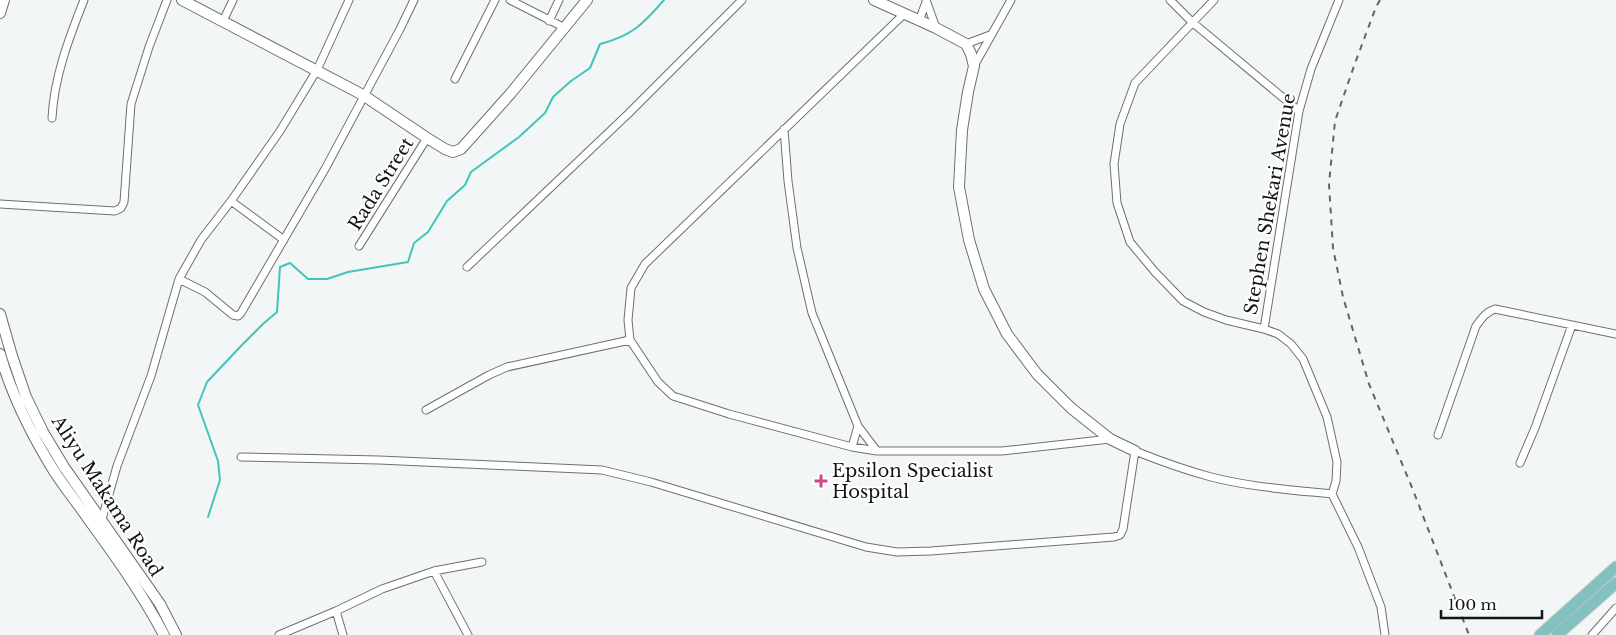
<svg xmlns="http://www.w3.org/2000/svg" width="1616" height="635" font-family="'Libre Baskerville',serif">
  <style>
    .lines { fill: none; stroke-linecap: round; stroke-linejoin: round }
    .stream { stroke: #42c4bd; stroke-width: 2 }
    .street-casing { stroke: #6d7070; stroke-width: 9 }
    .secondary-casing { stroke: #6d7070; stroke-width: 12 }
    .primary-casing { stroke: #d0d0d0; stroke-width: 13 }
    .street { stroke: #fff; stroke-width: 7 }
    .secondary { stroke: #fff; stroke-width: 10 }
    .primary { stroke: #83c1be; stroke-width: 11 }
    .rail { stroke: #646666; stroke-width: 2; stroke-dasharray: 6 6; stroke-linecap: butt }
    .poi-dot { fill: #cb478b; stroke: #fff; stroke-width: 2 }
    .labels { text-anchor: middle; stroke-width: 4; stroke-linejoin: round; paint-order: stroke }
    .street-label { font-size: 18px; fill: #131414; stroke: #fff }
    .poi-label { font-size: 18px; fill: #131414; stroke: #fff; text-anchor: start }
  </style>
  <rect width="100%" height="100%" fill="#f2f6f6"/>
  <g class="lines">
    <path class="stream" d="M208,517L220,480L218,461L198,405L207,382L241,346L264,323L277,312L280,267L290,263L308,279H327L348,272L408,262L414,243L428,232L447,201L465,185L471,172L519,137L545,113L553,97L571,81L590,68L600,44C632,36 643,24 664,0"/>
    <g class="street-casing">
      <path id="street" d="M510,0L565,28
        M926,0L936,28
        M1170,0L1192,22L1299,111
        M1214,0L1135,83L1120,124L1114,164L1117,203L1130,242L1155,272L1183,301L1204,312L1226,320L1264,329L1278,334L1291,344L1303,359L1327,417L1337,462L1336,481L1332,494
        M904,14L645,264L631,288L628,320L630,340L658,382L673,396L729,414L852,447L877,451H1002L1110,439
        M223,21L233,0
        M549,21L559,0
        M919,21L926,2
        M966,44L990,35
        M974,66L1011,0
        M455,79L495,0
        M52,118C54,77 69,38 84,0
        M784,129L788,181L797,248L812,313L858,426L877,451
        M231,201L284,240
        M0,204L115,211L121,208L124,202L131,104L149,47L167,0
        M359,246L427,138
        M467,267L628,114L742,0
        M179,279L205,292L233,315L238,316L241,313L325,169L400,29L414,0
        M1264,329L1299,111L1311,69L1339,0
        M426,410L489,375L507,367L630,340
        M1438,435L1476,326C1482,318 1486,312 1495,309L1616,334
        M852,447L858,426
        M241,457L379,460L602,470L651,482L866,547L897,552L931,551L1114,537L1120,535L1123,529L1135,451C1160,461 1185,470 1211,477C1250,487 1292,490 1332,494L1358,547L1381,607L1385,635
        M1520,463L1535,428L1572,325
        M102,519L117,466L151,376L179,279L201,240L231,201L280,131L317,70L349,0
        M434,571L468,635
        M336,611L343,635
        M279,635L336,611L382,589L434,571L482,562
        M1592,635L1616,608"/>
    </g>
    <g class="secondary-casing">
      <path id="secondary" d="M182,0L363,95L427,138L445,149L453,152L461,149L511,93L587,0
        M874,0L936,28L966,44L971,54L974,66L968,92L962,130L959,187L969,240L984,289L1007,334L1037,374L1071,408L1110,439L1135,451
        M0,13L4,0
        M0,314L12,356L26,397L43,432L64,467L160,604L176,635
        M0,354C12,396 31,434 54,471C65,488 78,504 89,520C116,557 143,595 164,635"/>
    </g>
    <g class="primary-casing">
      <path id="primary" d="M1540,635L1616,567
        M1557,635L1616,583"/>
    </g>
    <use href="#street" class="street"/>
    <use href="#secondary" class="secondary"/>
    <use href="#primary" class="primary"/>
    <path class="rail" d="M1380,0L1376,7L1354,66L1335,121L1329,184L1333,248L1343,297L1369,384L1413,490L1469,635"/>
  </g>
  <path class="poi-dot" d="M818.5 473.5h5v5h5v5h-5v5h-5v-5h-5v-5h5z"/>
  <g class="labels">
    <g class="street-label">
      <text transform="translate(381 184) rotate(-58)" y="6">Rada Street</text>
      <text transform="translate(1270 204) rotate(-80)" y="6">Stephen Shekari Avenue</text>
      <text transform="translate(107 496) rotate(57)" y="6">Aliyu Makama Road</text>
    </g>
    <g class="poi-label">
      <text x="832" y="477">Epsilon Specialist<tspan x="832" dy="21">Hospital</tspan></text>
    </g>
  </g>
  <path d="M1441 610v8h101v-8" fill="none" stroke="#131414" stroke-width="2.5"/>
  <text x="1448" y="610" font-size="15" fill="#131414" stroke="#ffffff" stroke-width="4" paint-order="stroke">100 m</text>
</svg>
